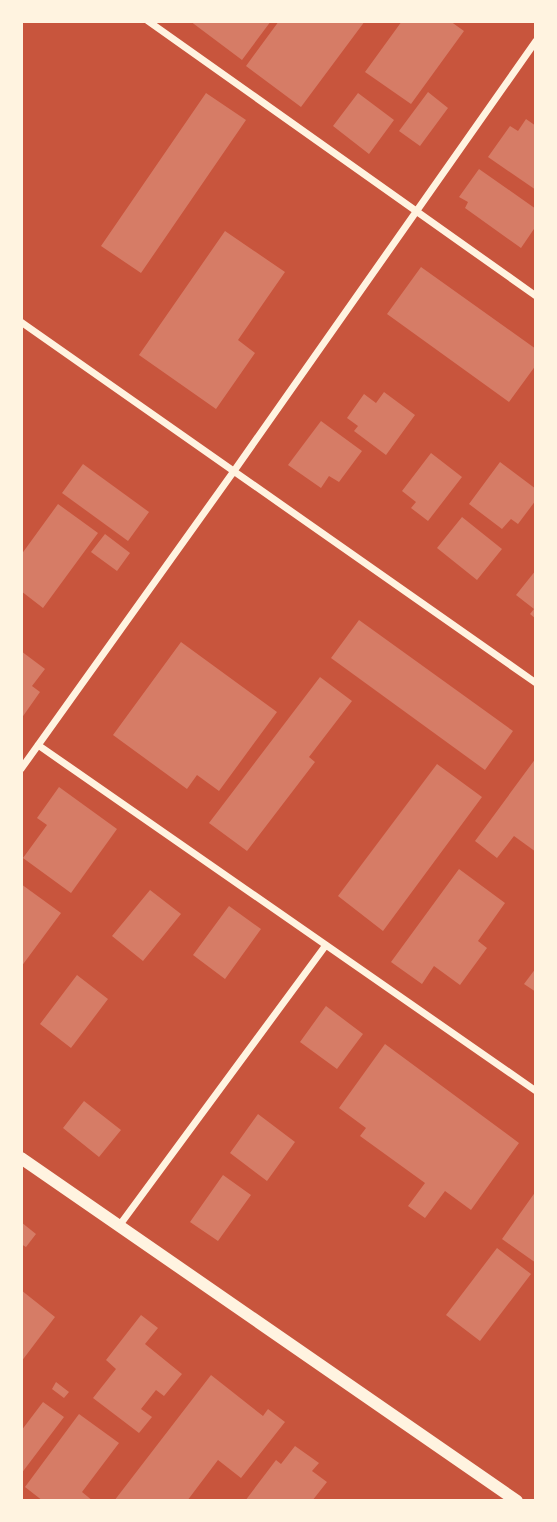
<svg xmlns="http://www.w3.org/2000/svg" width="557" height="1522" font-family="'Archivo Narrow',sans-serif">
  <style>
    .building { fill: #d67c66 }
    .lines { fill: none; stroke-linecap: round; stroke-linejoin: round }
    .minor { stroke: #fff3e0; stroke-width: 7 }
    .tertiary { stroke: #fff3e0; stroke-width: 12 }
  </style>
  <rect width="100%" height="100%" fill="#c8553d"/>
  <path class="building" d="M190,21H271L242,60Z
    M279,21H365L301,107L246,66Z
    M402,21H450L464,31L411,104L365,72Z
    M428,92L448,108L420,146L399,131Z
    M206,93L246,120L141,273L101,246Z
    M358,93L394,120L369,154L333,126Z
    M526,119L536,126V190L488,157L510,126L518,131Z
    M479,169L536,209V226L521,248L465,208L468,202L459,197Z
    M225,231L285,272L238,340L255,353L216,409L139,355Z
    M421,267L536,349V365L509,402L387,314Z
    M384,392L415,415L386,455L354,431L358,426L347,418L364,394L376,403Z
    M321,421L362,451L339,482L329,476L321,488L288,465Z
    M431,453L462,477L428,521L411,508L416,502L402,491Z
    M500,462L536,489V500L518,524L511,519L502,529L469,504Z
    M83,464L149,512L128,541L62,493Z
    M58,504L98,533L43,608L21,591V555Z
    M462,517L502,549L477,580L437,548Z
    M105,534L130,553L117,571L91,552Z
    M536,570V619L530,614L534,609L516,595Z
    M359,620L513,731L485,770L331,658Z
    M181,642L277,712L219,791L197,775L187,789L113,735Z
    M21,651L45,669L32,686L40,692L21,719Z
    M320,677L352,701L309,757L315,762L247,851L209,823Z
    M536,758V852L514,836L497,858L475,841Z
    M437,764L482,797L383,931L338,896Z
    M59,787L117,829L71,893L23,858L47,825L37,818Z
    M459,869L505,903L478,941L487,948L460,985L434,966L422,984L391,962Z
    M21,884L61,913L21,967Z
    M150,890L181,914L143,961L112,936Z
    M229,906L261,929L225,979L193,955Z
    M536,968V992L524,984Z
    M77,975L108,999L71,1048L40,1024Z
    M326,1006L363,1034L337,1069L300,1042Z
    M385,1044L519,1143L471,1210L445,1191L425,1218L408,1206L425,1183L360,1136L366,1128L339,1108Z
    M84,1101L121,1130L99,1157L63,1128Z
    M258,1114L295,1142L267,1181L230,1153Z
    M223,1175L251,1195L218,1241L190,1222Z
    M536,1191V1263L502,1239Z
    M21,1222L36,1234L26,1247L21,1244Z
    M497,1248L531,1274L480,1341L446,1315Z
    M21,1290L55,1317L21,1362Z
    M141,1315L158,1328L145,1344L182,1374L164,1396L156,1390L141,1409L152,1417L139,1433L93,1398L116,1369L106,1360Z
    M211,1375L263,1416L268,1409L285,1422L241,1478L218,1460L187,1501H114Z
    M56,1382L69,1392L64,1398L52,1389Z
    M43,1402L64,1417L21,1474V1431Z
    M79,1414L119,1443L82,1492L93,1501H43L25,1487Z
    M295,1446L319,1463L312,1471L327,1482L312,1501H245L276,1460L281,1464Z"/>
  <g class="lines">
    <path class="minor" d="M148,21L536,296
      M21,322L536,683
      M38,745L536,1091
      M21,769L234,471L536,41
      M119,1226L326,945"/>
    <path class="tertiary" d="M21,1158L517,1501"/>
  </g>
  <rect width="557" height="1522" fill="none" stroke="#fff3e0" stroke-width="46"/>
</svg>
